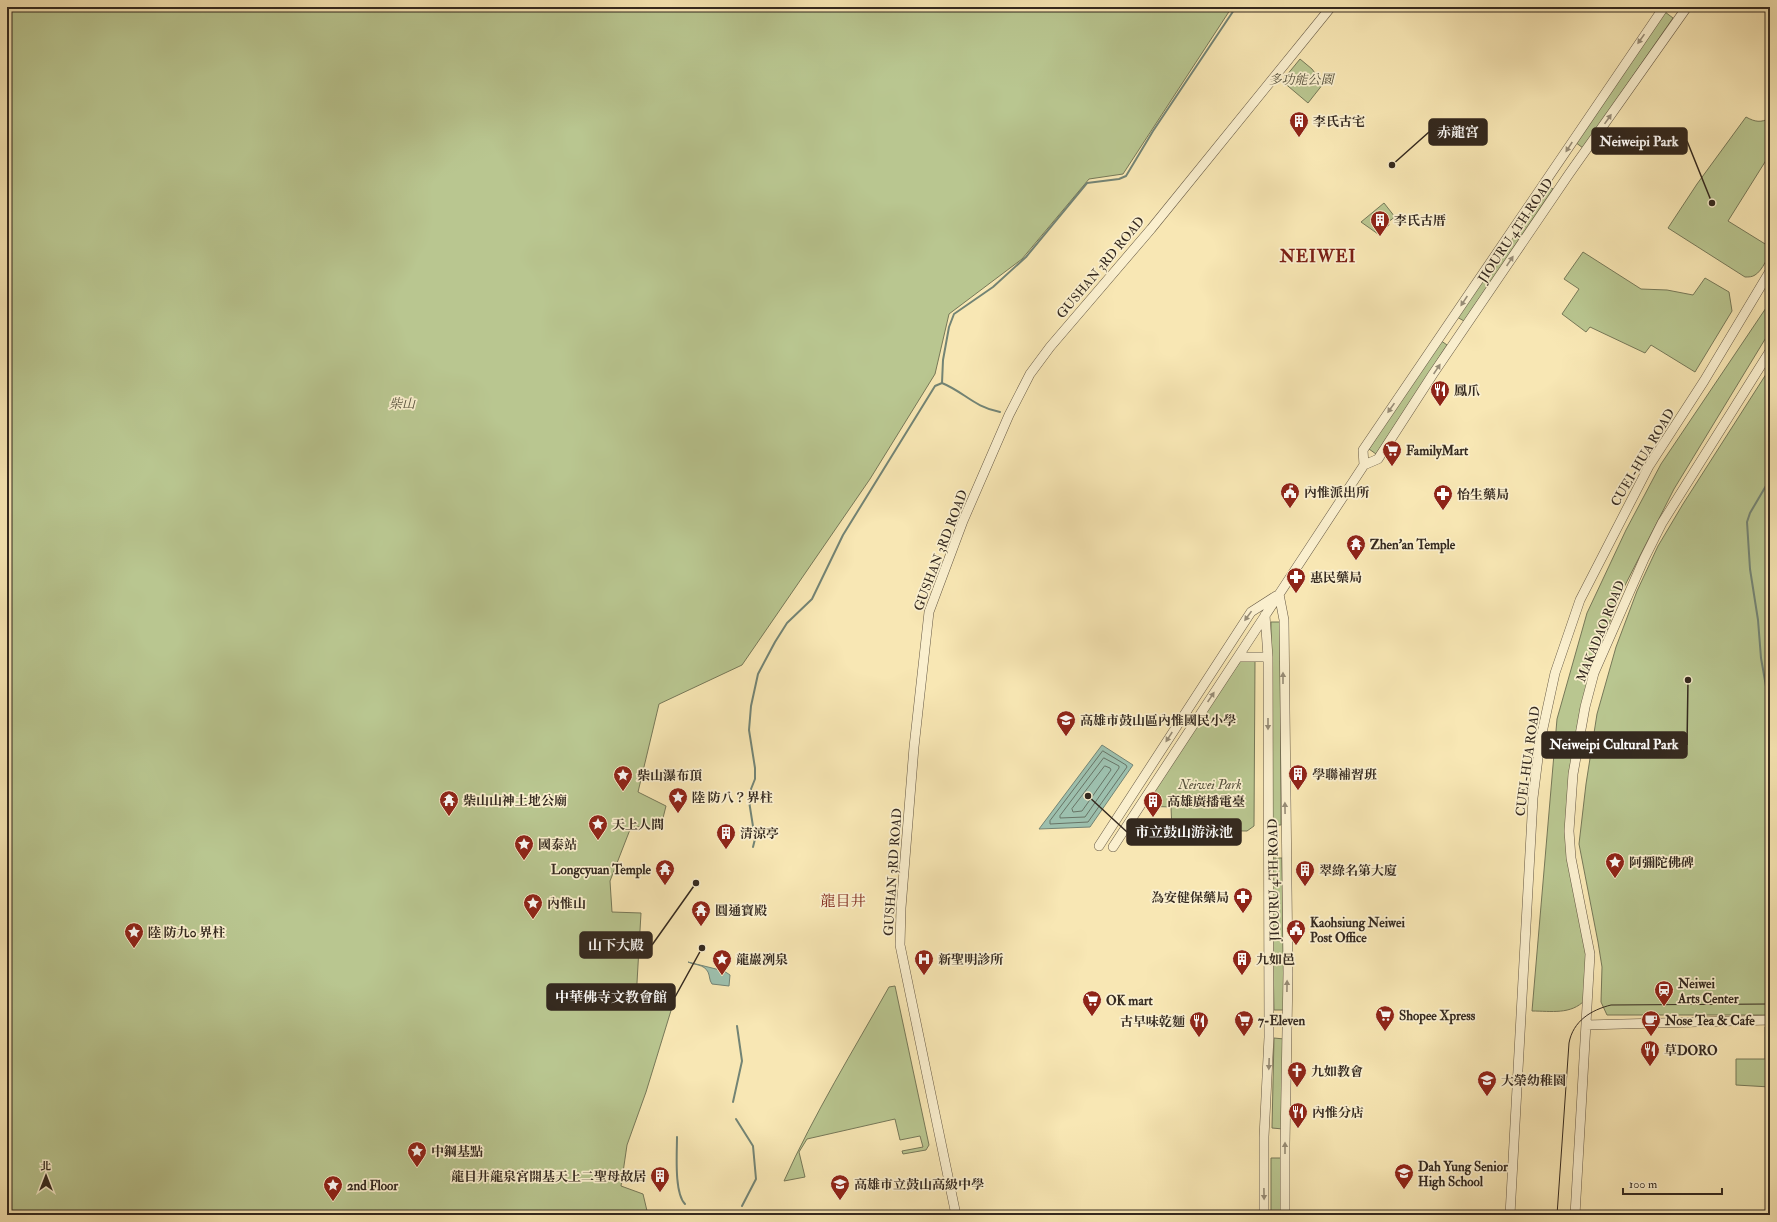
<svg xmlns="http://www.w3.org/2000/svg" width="1777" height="1222" font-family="'IM FELL Double Pica','Noto Serif TC',serif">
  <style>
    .green { fill: #b9c690; stroke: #767858 }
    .water { fill: #9dc0ae; stroke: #738475 }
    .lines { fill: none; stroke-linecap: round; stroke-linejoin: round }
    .shore { stroke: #687466; stroke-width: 1 }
    .stream { stroke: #738475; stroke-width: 2 }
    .tertiary-casing { stroke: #655844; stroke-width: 10 }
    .tertiary { stroke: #faefce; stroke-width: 9 }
    .tram { stroke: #34291f; stroke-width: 1 }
    .oneway { fill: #978c76 }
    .labels { text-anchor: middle; stroke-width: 3.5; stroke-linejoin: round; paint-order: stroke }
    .park-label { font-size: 13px; font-style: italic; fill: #55503b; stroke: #faefce }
    .poi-label { font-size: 13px; font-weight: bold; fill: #34291f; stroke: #faefce; text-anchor: start }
    .street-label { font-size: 13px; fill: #34291f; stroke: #faefce }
    .quarter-label { font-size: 15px; fill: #7a1f14; stroke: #faefce }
    .district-label { font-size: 17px; font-weight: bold; letter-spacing: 1px; fill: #7a1f14; stroke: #faefce }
    .leader { fill: none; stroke: #34291f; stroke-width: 1.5 }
    .callout-dot { fill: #34291f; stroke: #faefce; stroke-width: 1.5 }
    .callout { fill: #34291f; stroke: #34291f; stroke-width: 1.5 }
    .callout-label { font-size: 14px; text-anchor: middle; font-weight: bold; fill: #fff }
  </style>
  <rect width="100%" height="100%" fill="#f8e7b4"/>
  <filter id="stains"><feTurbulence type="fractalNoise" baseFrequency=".005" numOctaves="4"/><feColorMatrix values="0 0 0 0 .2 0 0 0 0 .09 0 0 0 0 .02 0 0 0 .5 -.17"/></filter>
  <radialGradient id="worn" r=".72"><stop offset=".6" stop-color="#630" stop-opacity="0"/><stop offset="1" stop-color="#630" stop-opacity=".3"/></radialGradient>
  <path class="green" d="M7,7H1232L1123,174L1089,179L1022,259L949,314L935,374L870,479L742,665L659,704L638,792L666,806L661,826L631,827L610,881L612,912L641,913L636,1000L665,985L673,1004L646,1092L627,1145L621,1186L643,1194L648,1215H7Z
    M1665,12L1673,18L1583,148L1575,142Z
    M1300,59L1312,69L1323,84L1308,103L1282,81Z
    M1746,117C1755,122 1761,123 1770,118V154L1728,221L1770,247C1770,255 1762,271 1755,275C1752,277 1749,277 1745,277L1668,228L1697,184Z
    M1546,185L1553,189L1464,321L1457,317Z
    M1384,203L1395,217L1388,222L1389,225L1378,234L1361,222Z
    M1583,252L1641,289L1667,290L1693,295L1705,278L1729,292L1732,311L1695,372L1651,345L1645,353L1590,327L1586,332L1562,314L1579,289L1564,279Z
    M1770,302V331L1674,489L1617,601L1592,673L1566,840L1587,954L1585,1000C1571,1015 1551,1011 1532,1011L1557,719L1587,613L1626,530L1661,464Z
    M1440,340L1447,345L1376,454L1369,449Z
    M1770,368V1015H1607L1601,1002L1602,967L1598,942L1579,844L1586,784L1597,714L1616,647L1637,591L1658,546L1683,504Z
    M1271,622H1280L1281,825H1271Z
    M1241,660L1255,661L1254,826L1247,831L1172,830L1171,807L1143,806Z
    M1271,858H1282L1284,1010H1274Z
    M895,986L929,1145L926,1150L903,1154L902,1151L923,1147L920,1136L900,1140L895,1119L807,1139L799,1152L805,1177L784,1181C814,1114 853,1051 889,987Z
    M1765,1027H1770V1087L1736,1085V1059H1765Z
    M1274,1038L1284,1039L1283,1129L1272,1128Z
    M1271,1158H1281V1215H1271Z"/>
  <path class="water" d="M1102,745L1133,765L1090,827L1039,829Z
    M688,962L724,971L730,975L729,986L712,984C709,980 710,976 708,972C704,964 694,965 688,962Z"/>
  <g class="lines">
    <path class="shore" d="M1103,751L1126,765L1127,767L1088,822L1050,824V821Z
      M1104,758L1119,766V768L1085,817L1060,818V816Z
      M1105,766L1110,768L1111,770L1082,811L1073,812L1072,809Z"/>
    <path class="stream" d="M942,383C964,392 974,407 1000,412
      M1770,479L1750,513L1747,522L1750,569L1758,620L1761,658L1767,692L1770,693
      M753,847L755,839L749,801L751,789L755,779V768L749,730L751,706L758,674L775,642L787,623L812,599L843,535L935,386L942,383L943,360L949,327L954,314L993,287L1026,257L1087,183L1119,179L1126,176L1153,131L1236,7
      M733,1102L742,1061L737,1026
      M736,1119L753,1146L756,1179L742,1206
      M677,1137C677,1153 674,1193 685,1204"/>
    <g class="tertiary-casing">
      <path id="tertiary" d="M1364,465L1363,450L1664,7
        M1279,594L1284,620L1288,973L1285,1145V1215
        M1238,657H1268
        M1099,846L1251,612L1276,596
        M1113,847L1364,465L1378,459L1433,374L1569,174L1687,7
        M1586,1025L1770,1020
        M956,1215L900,945L901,908L914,747L929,612L963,521L1009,415L1030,374L1050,347L1151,229L1331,7
        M1264,1215V1137L1269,1037L1268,657L1265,615
        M1510,1215L1533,798L1540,742L1555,673L1580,600L1649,466L1704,381L1770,271
        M1575,1215L1590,954L1571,858L1569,831L1573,774L1585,707L1594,673L1644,559L1662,523L1770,351"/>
    </g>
    <use href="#tertiary" class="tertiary"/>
    <path class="tram" d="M1557,1215L1569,1043C1573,1021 1591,1010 1611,1005L1770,1004"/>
  </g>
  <defs><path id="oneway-solid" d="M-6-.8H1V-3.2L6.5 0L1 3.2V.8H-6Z"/></defs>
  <g class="oneway">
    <use href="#oneway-solid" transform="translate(1641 39) rotate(125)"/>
    <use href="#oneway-solid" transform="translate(1608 119) rotate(-55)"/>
    <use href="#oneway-solid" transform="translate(1569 147) rotate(123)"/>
    <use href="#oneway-solid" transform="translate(1510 261) rotate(-56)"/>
    <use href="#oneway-solid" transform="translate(1464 301) rotate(124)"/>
    <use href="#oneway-solid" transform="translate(1437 369) rotate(-56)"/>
    <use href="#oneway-solid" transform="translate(1391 408) rotate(125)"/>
    <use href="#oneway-solid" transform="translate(1248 616) rotate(126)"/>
    <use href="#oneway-solid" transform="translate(1283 678) rotate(-90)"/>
    <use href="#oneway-solid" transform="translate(1211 697) rotate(-56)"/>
    <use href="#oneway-solid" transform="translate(1268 724) rotate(90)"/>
    <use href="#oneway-solid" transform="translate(1169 737) rotate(123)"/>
    <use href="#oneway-solid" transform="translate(1285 808) rotate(-91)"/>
    <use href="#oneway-solid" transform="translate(1287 986) rotate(-89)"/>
    <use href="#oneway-solid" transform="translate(1269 1064) rotate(92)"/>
    <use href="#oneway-solid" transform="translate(1285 1148) rotate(-90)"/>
    <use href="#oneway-solid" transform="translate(1264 1194) rotate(89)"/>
  </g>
  <defs>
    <g id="building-pin" transform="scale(1)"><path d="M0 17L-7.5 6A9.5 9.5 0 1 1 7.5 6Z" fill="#8f2418" stroke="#faefce"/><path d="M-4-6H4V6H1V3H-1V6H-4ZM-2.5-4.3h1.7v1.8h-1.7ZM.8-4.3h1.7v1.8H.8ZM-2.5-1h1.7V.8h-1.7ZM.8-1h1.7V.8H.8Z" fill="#fff"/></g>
    <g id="restaurant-pin" transform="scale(1)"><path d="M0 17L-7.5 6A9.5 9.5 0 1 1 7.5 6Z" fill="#8f2418" stroke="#faefce"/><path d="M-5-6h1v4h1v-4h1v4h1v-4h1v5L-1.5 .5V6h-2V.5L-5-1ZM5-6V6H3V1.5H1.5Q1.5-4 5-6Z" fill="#fff"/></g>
    <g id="supermarket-pin" transform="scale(1)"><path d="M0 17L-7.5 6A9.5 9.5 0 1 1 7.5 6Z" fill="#8f2418" stroke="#faefce"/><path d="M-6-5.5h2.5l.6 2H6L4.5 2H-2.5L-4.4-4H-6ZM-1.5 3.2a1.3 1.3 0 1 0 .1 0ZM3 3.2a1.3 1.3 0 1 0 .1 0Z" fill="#fff"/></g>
    <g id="civic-pin" transform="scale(1)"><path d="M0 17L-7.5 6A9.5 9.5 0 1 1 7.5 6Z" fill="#8f2418" stroke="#faefce"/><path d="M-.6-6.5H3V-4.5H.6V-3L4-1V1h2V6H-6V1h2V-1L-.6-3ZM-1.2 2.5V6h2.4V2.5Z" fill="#fff"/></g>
    <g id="pharmacy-pin" transform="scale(1)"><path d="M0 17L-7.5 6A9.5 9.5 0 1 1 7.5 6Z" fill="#8f2418" stroke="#faefce"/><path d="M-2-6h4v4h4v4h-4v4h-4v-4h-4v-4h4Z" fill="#fff"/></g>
    <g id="temple-pin" transform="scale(1)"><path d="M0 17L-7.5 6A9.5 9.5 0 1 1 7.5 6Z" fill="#8f2418" stroke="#faefce"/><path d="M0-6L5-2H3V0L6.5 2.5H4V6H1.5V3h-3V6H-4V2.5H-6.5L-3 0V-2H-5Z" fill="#fff"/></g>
    <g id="school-pin" transform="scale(1)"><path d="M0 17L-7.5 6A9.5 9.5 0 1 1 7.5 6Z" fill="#8f2418" stroke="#faefce"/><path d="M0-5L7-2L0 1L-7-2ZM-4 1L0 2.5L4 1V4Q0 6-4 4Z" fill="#fff"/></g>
    <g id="sight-pin" transform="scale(1)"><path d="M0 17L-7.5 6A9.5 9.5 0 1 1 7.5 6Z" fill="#8f2418" stroke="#faefce"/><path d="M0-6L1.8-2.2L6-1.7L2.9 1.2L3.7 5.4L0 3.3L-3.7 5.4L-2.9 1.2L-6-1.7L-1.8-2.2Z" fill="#fff"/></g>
    <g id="hospital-pin" transform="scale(1)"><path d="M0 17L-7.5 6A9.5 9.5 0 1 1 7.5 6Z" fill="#8f2418" stroke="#faefce"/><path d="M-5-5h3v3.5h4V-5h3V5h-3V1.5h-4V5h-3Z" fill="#fff"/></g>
    <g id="station-pin" transform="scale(1)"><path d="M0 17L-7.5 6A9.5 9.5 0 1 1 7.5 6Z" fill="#8f2418" stroke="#faefce"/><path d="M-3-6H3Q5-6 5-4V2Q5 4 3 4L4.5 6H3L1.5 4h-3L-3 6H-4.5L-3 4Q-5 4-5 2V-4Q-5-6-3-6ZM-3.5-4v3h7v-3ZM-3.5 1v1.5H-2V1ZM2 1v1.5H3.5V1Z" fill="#fff"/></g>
    <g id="cafe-pin" transform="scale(1)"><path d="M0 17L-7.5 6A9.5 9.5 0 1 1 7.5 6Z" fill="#8f2418" stroke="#faefce"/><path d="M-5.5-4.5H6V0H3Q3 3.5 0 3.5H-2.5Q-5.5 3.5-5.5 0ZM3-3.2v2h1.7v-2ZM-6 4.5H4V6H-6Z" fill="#fff"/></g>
    <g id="church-pin" transform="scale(1)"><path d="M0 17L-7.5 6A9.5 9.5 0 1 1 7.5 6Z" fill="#8f2418" stroke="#faefce"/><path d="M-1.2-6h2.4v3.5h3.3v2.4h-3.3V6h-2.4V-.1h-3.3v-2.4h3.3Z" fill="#fff"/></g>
  </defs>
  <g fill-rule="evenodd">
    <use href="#building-pin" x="1299" y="121"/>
    <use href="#building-pin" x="1380" y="220"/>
    <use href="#restaurant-pin" x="1440" y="390"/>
    <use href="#supermarket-pin" x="1392" y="450"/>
    <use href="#civic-pin" x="1290" y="492"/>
    <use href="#pharmacy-pin" x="1443" y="494"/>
    <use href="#temple-pin" x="1356" y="544"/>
    <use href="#pharmacy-pin" x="1296" y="577"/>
    <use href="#school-pin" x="1066" y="720"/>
    <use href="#building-pin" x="1298" y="774"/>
    <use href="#sight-pin" x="623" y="775"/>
    <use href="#sight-pin" x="678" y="797"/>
    <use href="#temple-pin" x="449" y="800"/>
    <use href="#building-pin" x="1153" y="801"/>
    <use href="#sight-pin" x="598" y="824"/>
    <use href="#building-pin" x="726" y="833"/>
    <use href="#sight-pin" x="524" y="844"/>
    <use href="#sight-pin" x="1615" y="862"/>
    <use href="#temple-pin" x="665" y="869"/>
    <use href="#building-pin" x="1305" y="870"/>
    <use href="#pharmacy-pin" x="1243" y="897"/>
    <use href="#sight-pin" x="533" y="903"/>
    <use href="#temple-pin" x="701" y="910"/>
    <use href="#civic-pin" x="1296" y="929"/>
    <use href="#sight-pin" x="134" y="932"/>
    <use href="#sight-pin" x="722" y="959"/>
    <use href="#hospital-pin" x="924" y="959"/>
    <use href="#building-pin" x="1242" y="959"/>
    <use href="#station-pin" x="1664" y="990"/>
    <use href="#supermarket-pin" x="1092" y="1000"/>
    <use href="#supermarket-pin" x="1385" y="1015"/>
    <use href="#supermarket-pin" x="1244" y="1020"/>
    <use href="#cafe-pin" x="1651" y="1020"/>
    <use href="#restaurant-pin" x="1199" y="1021"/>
    <use href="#restaurant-pin" x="1650" y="1050"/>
    <use href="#church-pin" x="1297" y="1071"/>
    <use href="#school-pin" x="1487" y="1080"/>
    <use href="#restaurant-pin" x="1298" y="1112"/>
    <use href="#sight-pin" x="417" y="1151"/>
    <use href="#school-pin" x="1404" y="1173"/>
    <use href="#building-pin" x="660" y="1176"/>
    <use href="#school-pin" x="840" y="1184"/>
    <use href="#sight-pin" x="333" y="1185"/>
  </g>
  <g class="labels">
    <g class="park-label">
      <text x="1301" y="84">多功能公園</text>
      <text x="402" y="408">柴山</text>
      <text x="1210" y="789">Neiwei Park</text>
    </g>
    <g class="poi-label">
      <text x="1313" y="126">李氏古宅</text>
      <text x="1394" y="225">李氏古厝</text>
      <text x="1454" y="395">鳳爪</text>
      <text x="1406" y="455">FamilyMart</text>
      <text x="1304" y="497">內惟派出所</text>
      <text x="1457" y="499">怡生藥局</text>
      <text x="1370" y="549">Zhen'an Temple</text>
      <text x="1310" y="582">惠民藥局</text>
      <text x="1080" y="725">高雄市鼓山區內惟國民小學</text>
      <text x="1312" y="779">學聯補習班</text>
      <text x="637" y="780">柴山瀑布頂</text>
      <text x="692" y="802">陸 防八？界柱</text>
      <text x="463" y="805">柴山山神土地公廟</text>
      <text x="1167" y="806">高雄廣播電臺</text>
      <text x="612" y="829">天上人間</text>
      <text x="740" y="838">清涼亭</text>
      <text x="538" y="849">國泰站</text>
      <text x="1629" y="867">阿彌陀佛碑</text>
      <text x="651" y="874" text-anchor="end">Longcyuan Temple</text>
      <text x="1319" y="875">翠綠名第大廈</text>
      <text x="1229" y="902" text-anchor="end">為安健保藥局</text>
      <text x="547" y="908">內惟山</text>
      <text x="715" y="915">圓通寶殿</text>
      <text x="1310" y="927">Kaohsiung Neiwei<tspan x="1310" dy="15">Post Office</tspan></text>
      <text x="148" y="937">陸 防九0 界柱</text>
      <text x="736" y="964">龍巖冽泉</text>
      <text x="938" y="964">新聖明診所</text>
      <text x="1256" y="964">九如邑</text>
      <text x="1678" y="988">Neiwei<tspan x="1678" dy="15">Arts Center</tspan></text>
      <text x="1106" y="1005">OK mart</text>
      <text x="1399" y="1020">Shopee Xpress</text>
      <text x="1258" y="1025">7-Eleven</text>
      <text x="1665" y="1025">Nose Tea &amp; Cafe</text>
      <text x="1185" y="1026" text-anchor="end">古早味乾麵</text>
      <text x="1664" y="1055">草DORO</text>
      <text x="1311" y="1076">九如教會</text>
      <text x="1501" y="1085">大榮幼稚園</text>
      <text x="1312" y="1117">內惟分店</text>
      <text x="431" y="1156">中鋼基點</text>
      <text x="1418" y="1171">Dah Yung Senior<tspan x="1418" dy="15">High School</tspan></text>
      <text x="646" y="1181" text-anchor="end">龍目井龍泉宮開基天上二聖母故居</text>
      <text x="854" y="1189">高雄市立鼓山高級中學</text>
      <text x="347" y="1190">2nd Floor</text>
    </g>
    <g class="street-label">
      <text transform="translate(1515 230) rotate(-56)" y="5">JIOURU 4TH ROAD</text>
      <text transform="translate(1100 267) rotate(-50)" y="5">GUSHAN 3RD ROAD</text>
      <text transform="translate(1642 457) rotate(-59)" y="5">CUEI-HUA ROAD</text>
      <text transform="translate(940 550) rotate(-69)" y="5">GUSHAN 3RD ROAD</text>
      <text transform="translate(1600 631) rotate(-68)" y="5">MAKADAO ROAD</text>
      <text transform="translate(1527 761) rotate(-82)" y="5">CUEI-HUA ROAD</text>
      <text transform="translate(892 872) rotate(-86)" y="5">GUSHAN 3RD ROAD</text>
      <text transform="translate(1273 880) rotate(-91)" y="5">JIOURU 4TH ROAD</text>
    </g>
    <g class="quarter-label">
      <text x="843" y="906">龍目井</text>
    </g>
    <g class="district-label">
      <text x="1318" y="262">NEIWEI</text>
    </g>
  </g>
  <path class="leader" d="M1392 165L1429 132M1712 203L1687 141M1688 680L1687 745M1088 796L1127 832M696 883L652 945M702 948L675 997"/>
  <g class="callout-dot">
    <circle cx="1392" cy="165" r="4"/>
    <circle cx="1712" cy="203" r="4"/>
    <circle cx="1688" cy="680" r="4"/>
    <circle cx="1088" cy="796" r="4"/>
    <circle cx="696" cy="883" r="4"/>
    <circle cx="702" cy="948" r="4"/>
  </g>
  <g class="callout">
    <rect x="1429" y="119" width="58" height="26" rx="4"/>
    <rect x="1592" y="128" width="95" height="26" rx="4"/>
    <rect x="1542" y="732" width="145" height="26" rx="4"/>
    <rect x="1127" y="819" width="114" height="26" rx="4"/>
    <rect x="580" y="932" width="72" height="26" rx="4"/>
    <rect x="547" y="984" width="128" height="26" rx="4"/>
  </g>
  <g class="callout-label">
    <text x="1458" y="137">赤龍宮</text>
    <text x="1639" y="146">Neiweipi Park</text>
    <text x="1614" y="749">Neiweipi Cultural Park</text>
    <text x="1184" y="837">市立鼓山游泳池</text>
    <text x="616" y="950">山下大殿</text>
    <text x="611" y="1002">中華佛寺文教會館</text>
  </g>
  <rect width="1777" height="1222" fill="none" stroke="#f8e7b4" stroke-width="24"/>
  <rect x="8" y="8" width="1761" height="1206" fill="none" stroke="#34291f" stroke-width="2"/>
  <rect x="12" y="12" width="1753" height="1198" fill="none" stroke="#34291f"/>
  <g transform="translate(46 1176)" stroke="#faefce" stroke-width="3" paint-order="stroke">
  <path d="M0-3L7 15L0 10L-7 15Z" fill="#34291f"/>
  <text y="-6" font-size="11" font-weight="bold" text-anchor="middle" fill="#34291f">北</text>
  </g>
  <path d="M1623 1188v6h99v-6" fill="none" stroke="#34291f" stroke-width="2"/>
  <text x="1629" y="1188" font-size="12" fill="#34291f" stroke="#faefce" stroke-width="3" paint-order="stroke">100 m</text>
  <rect width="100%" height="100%" filter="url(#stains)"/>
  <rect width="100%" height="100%" fill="url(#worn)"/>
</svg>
